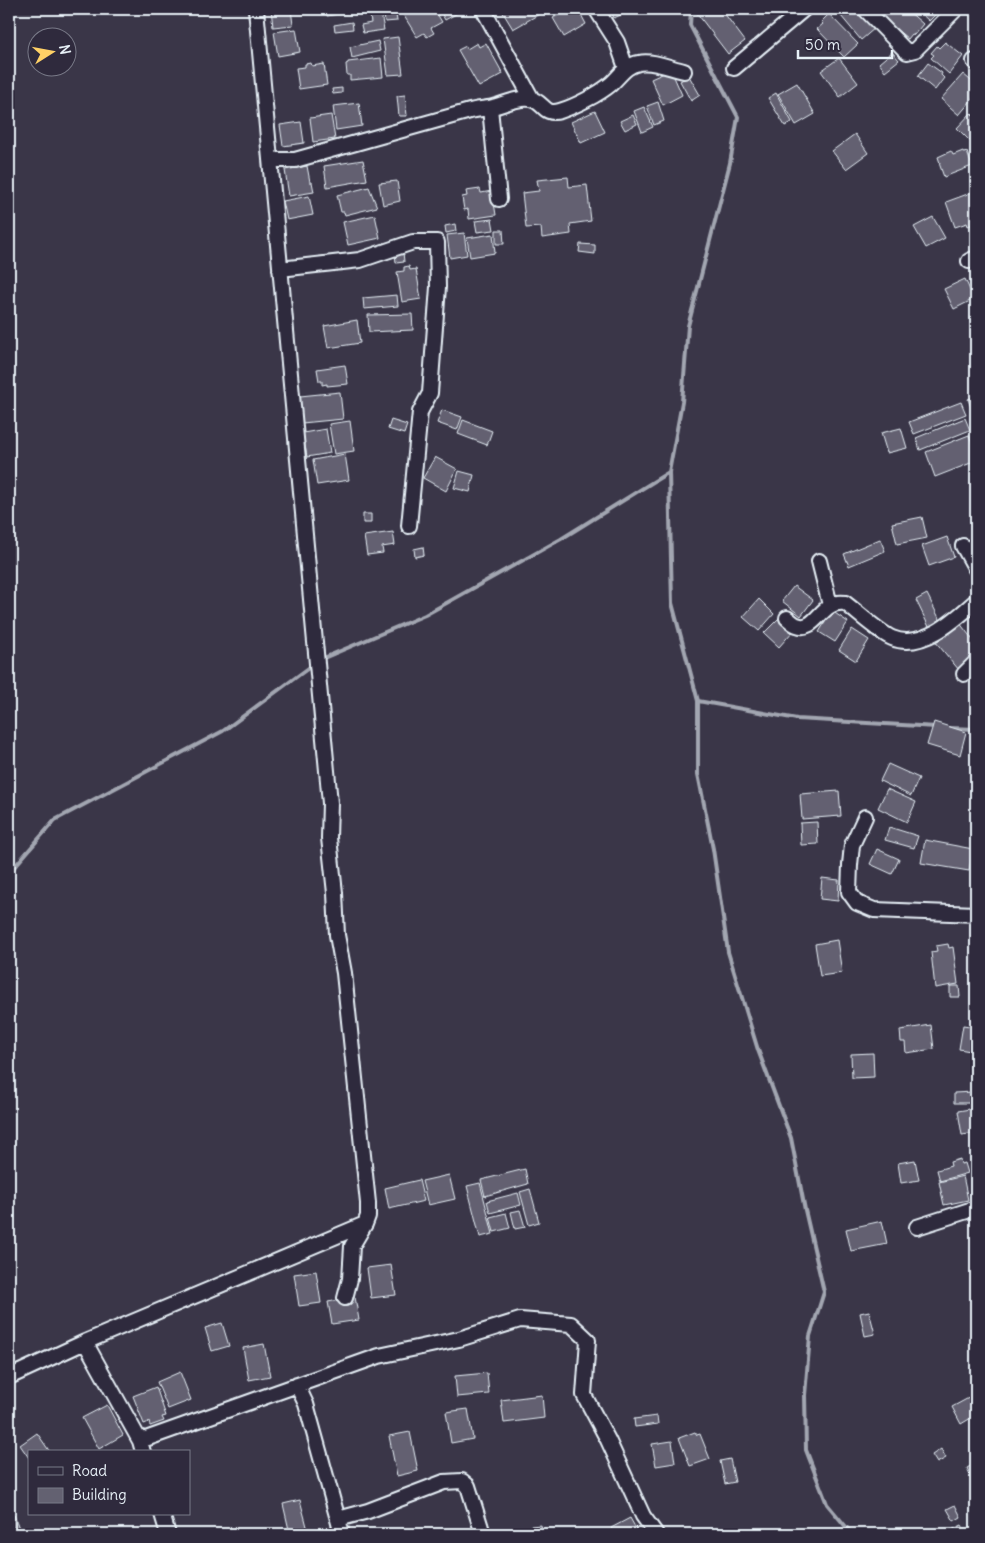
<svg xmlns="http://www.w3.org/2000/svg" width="985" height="1543" font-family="Delius,sans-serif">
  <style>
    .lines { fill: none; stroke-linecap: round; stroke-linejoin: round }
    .stream { stroke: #a2a6b1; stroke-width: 4 }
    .building { fill: #636171; stroke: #e8f1f8 }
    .street-casing { stroke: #e8f1f8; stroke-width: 18 }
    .street { stroke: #2f2a3d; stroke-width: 14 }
  </style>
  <rect width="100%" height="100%" fill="#3a3648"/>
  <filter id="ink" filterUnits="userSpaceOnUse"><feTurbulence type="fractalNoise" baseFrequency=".02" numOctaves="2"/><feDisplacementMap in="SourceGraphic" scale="10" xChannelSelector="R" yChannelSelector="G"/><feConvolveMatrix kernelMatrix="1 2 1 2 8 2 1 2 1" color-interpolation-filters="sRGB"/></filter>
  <g filter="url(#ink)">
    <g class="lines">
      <path class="stream" d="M691,9L690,25L738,117L730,163L688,326L682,402L669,472L672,603L698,701V774L713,849L728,952L758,1050L791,1138L805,1210L824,1292L810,1336L805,1395L806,1450L827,1504L852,1534
        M319,660L425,615L561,539L669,472
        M698,701L797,719L937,727
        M949,728L976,729
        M9,873L55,820L223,731L314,664"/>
    </g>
    <path class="building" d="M271,9H291L293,25L273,27Z
      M326,9H352V12L327,16Z
      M369,9H380L384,30L363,33L361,25L371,23Z
      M383,9H395L397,21L385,22Z
      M405,9H434L442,22L431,28L434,33L427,37L424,33L417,37L401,11Z
      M439,9H465L445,20Z
      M506,9H541L543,12L513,29L502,11Z
      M570,9H578L586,24L564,37L553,18Z
      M610,9H634L614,18Z
      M700,9H721L745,41L728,54L696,12Z
      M838,9H859L875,28L861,40L836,10Z
      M879,9H906L923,24L914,35L912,34L908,39L876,12Z
      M916,9H941L929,21Z
      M829,14L858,44L844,57L817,29L823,24L821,22Z
      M352,22L353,29L335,31L334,25Z
      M296,29L300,52L278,56L274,32Z
      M398,37L403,74L388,75L383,39Z
      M378,41L380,51L352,58L350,47Z
      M945,42L963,56L949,74L931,58L934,55L931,53L937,46L939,48Z
      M477,43L479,47L486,43L503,74L479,87L458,50L466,46L467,49Z
      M892,52L899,60L885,71L879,63Z
      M381,58L383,77L350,80V75H347L346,64L348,63V62Z
      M839,58L858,83L840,97L821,71Z
      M311,63L312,66L324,64L327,85L299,89L296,68L305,67V64Z
      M928,63L942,73L941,75L944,78L935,90L918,76Z
      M671,70L682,95L663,105L651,79Z
      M963,74L976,85V95L959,115L941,99Z
      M689,76L700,95L691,101L680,81Z
      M797,83L815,114L796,125L778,94Z
      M342,88V93L333,94L332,89Z
      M776,93L792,122L785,126L768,98Z
      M405,95L407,116H399L397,96Z
      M658,102L664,121L654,125L647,106Z
      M359,103L362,126L336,130L333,106Z
      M644,107L653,127L642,132L634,111Z
      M595,111L605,132L581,143L571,122Z
      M971,113L976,118V147L957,128Z
      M331,115L335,139L313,142L310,118Z
      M633,115L637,124L625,130L620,121Z
      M301,122L304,143L283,146L280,125Z
      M855,134L868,153L846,169L832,151Z
      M951,151L953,155L963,151L964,153L967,152L972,166L944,177L939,163H940L938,157Z
      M363,160L367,180L327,187L324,166Z
      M307,166L310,182H312L314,192L289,196L285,170Z
      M568,177L569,187L587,185L591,221L570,224L571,234L542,238L541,227L526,228L522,193L539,191L537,180Z
      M397,181L400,201L383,205L379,183Z
      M369,187L377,207L345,215L344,212H341L337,195Z
      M480,189L481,193L492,191L496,215L469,219L468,209L464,210L462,197L467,196L466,191Z
      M973,192L975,197L976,196V223L968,226L967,223L955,227L946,202Z
      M309,196L313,215L287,220L283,201Z
      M375,215L380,238L348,245L343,222Z
      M933,217L945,238L926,248L914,227Z
      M492,219L494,230L477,232L475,221Z
      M455,224L456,231L446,233L445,226Z
      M496,230H503L504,244H496Z
      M464,233L467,255L450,258L447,235Z
      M493,234L495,253L470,257L467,238Z
      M580,244L595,245V254L579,252Z
      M403,252L404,262L396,263L395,253Z
      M409,266L410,270L416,269L421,299L402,302L397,272L404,271V267Z
      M965,279L974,299L954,309L944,289Z
      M397,295L398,306L364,309L363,298Z
      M412,314L413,330L369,332L368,315Z
      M357,320L360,343L328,348L324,326Z
      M345,365L348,384L327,386V384L322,385V381H319L317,369Z
      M340,392L343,419L302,423L300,396Z
      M976,396V422L968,399Z
      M961,402L966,414L914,434L909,422Z
      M442,410L462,417L457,430L437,423Z
      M965,418L970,430L920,450L916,438Z
      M391,420L407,425L404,434L388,429Z
      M463,420L492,431L487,445L458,434Z
      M350,421L354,451L334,454L329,424Z
      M901,428L907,448L887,453L881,433Z
      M326,429L330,453L307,457L303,433Z
      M969,435L976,453V461L935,477L926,452Z
      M345,454L349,480L317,485L313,460Z
      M435,457L457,469L446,491L423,478Z
      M459,471L474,475L470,492L454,488Z
      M363,514H371V523H363Z
      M922,517L927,538L897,544L892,523Z
      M393,532L395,545L382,547L383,553L367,555L364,536Z
      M947,537L954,557L929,566L922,546Z
      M880,539L885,551L849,566L844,554Z
      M423,547L424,555L415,557L414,549Z
      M794,586L813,600L801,616L782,601Z
      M927,594L942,624L930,629L916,600Z
      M759,599L774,614L759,631L743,617Z
      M832,611L848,622L835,642L819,632Z
      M779,618L793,631L779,647L764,633Z
      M959,622L976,644V657L959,670L935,641Z
      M852,629L869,640L856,661L839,650Z
      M934,722L966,732L960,755L927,745Z
      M888,764L919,778L911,796L880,781Z
      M887,789L916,802L907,822L878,808Z
      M839,791L841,816L802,819L800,794Z
      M817,822L818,844L801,845L800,823Z
      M889,827L918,836L914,848L885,840Z
      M925,840L973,849L969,871L921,863Z
      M877,849L899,859L892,874L870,864Z
      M822,878L839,880L838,901L820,899Z
      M837,940L842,973L820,976L815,944Z
      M948,944L949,948L953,947L958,984L935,988L931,952L937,951L936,946Z
      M950,986H959L960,997H950Z
      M931,1025L934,1049L906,1053L905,1042H901L900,1030Z
      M963,1025L976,1027V1052L959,1049Z
      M873,1053L874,1077L852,1078L851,1054Z
      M973,1092V1103H954V1093Z
      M976,1108V1133L962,1135L958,1111Z
      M960,1159L961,1164L965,1163L968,1173L940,1181L937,1170L951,1166L950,1162Z
      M915,1160L919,1180L901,1183L898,1163Z
      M525,1169L528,1184L485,1196L481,1180Z
      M449,1175L455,1199L428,1205L422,1181Z
      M963,1176L968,1200L944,1205L939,1182Z
      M419,1180L424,1201L389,1209L385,1188Z
      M480,1183L493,1234L480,1237L467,1186Z
      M530,1189L539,1222L529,1225L520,1192Z
      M518,1193L521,1205L490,1213L487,1201Z
      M520,1210L525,1227L515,1229L511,1212Z
      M506,1213L510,1228L494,1232L490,1217Z
      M882,1221L887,1244L851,1251L846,1229Z
      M391,1265L396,1295L371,1298L367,1268Z
      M316,1271L321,1303L299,1306L294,1274Z
      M355,1297L359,1320L332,1324L328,1302Z
      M869,1311L875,1334L865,1336L860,1313Z
      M222,1323L229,1346L212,1351L205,1328Z
      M264,1344L270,1376L249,1380L243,1348Z
      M180,1372L191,1400L168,1409L157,1382Z
      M487,1373L489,1394L457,1397L455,1376Z
      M156,1387L166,1416L162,1417L164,1421L150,1426L149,1422L144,1424L133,1396Z
      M976,1394V1415L961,1424L952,1407Z
      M542,1395L544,1418L504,1423L501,1400Z
      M107,1405L123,1435L99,1449L82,1418Z
      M468,1409L473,1439L451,1443L446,1412Z
      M657,1416L658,1424L635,1427L634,1419Z
      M410,1432L418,1471L397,1476L389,1436Z
      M695,1432L697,1435L700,1434L710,1459L690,1466L679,1438Z
      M37,1433L50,1452H29V1458L20,1445Z
      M672,1441L675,1463L656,1466L652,1444Z
      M941,1449L946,1458L937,1463L932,1455Z
      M730,1459L735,1482L725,1484L720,1461Z
      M976,1463V1487L967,1468Z
      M300,1500L309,1534H290L283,1504Z
      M955,1505L961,1517L954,1521L947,1509Z
      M14,1515L20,1531L9,1534V1517Z
      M630,1518L639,1534H615L611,1528Z
      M541,1525L543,1534H532L530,1526Z
      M962,1525L967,1534H945V1533Z"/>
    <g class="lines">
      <g class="street-casing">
        <path id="street" d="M256,9L330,803L329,838L335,893L337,935L344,973L368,1203V1216L365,1224L352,1246L350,1279L345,1298
          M483,9L532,99
          M596,9L617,42L626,68
          M865,9L907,52L915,50L956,9
          M974,61L976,63
          M734,68L804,9
          M490,108L499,199
          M270,160H295L470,111C477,109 485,109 493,107C504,104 519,97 530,99C544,101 543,116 560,111C576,106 599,94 611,84C620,76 626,65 639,63C653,60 670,68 684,71
          M969,261L976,258
          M280,269L360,260L413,242H437L438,287L430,393L420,412L409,526
          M963,546L976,569
          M819,561L830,605
          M787,618C790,620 793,624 797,625C816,633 821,599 845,603C857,612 880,633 892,638C922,651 956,619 976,601
          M964,674L976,662
          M865,817L852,845L850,865L849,892L857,903L874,910L976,914
          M917,1227L976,1208
          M85,1342L140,1441L143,1452
          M9,1377L85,1342L365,1224
          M297,1385L306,1404L342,1534
          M140,1441L379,1356L459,1339L520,1320L571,1324L588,1340L584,1395L608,1440L643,1516L656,1534
          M162,1514L168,1534
          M338,1519L368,1511L444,1482L462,1481L468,1486L483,1534"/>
      </g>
      <use href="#street" class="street"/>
    </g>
  </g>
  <rect width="985" height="1543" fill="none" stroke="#2f2a3d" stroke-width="30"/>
  <rect x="15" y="15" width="955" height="1513" fill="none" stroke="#e8f1f8" stroke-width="2" filter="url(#ink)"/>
  <rect x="28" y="1450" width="162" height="65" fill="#2f2a3d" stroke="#797a88"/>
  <rect x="38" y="1467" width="25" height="8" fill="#2f2a3d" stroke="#797a88"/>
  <text x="72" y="1476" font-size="15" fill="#e8f1f8">Road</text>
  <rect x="38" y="1488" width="25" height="15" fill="#636171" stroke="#797a88"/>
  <text x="72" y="1500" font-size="15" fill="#e8f1f8">Building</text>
  <g transform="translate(52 52) rotate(79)"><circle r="24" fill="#2f2a3d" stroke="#797a88"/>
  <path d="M0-4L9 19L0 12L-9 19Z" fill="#ffd166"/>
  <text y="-8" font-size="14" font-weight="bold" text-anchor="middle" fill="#e8f1f8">N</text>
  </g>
  <path d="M798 50v8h94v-8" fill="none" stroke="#e8f1f8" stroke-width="2.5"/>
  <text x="805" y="50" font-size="15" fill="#e8f1f8" stroke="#2f2a3d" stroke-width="4" paint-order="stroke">50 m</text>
</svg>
